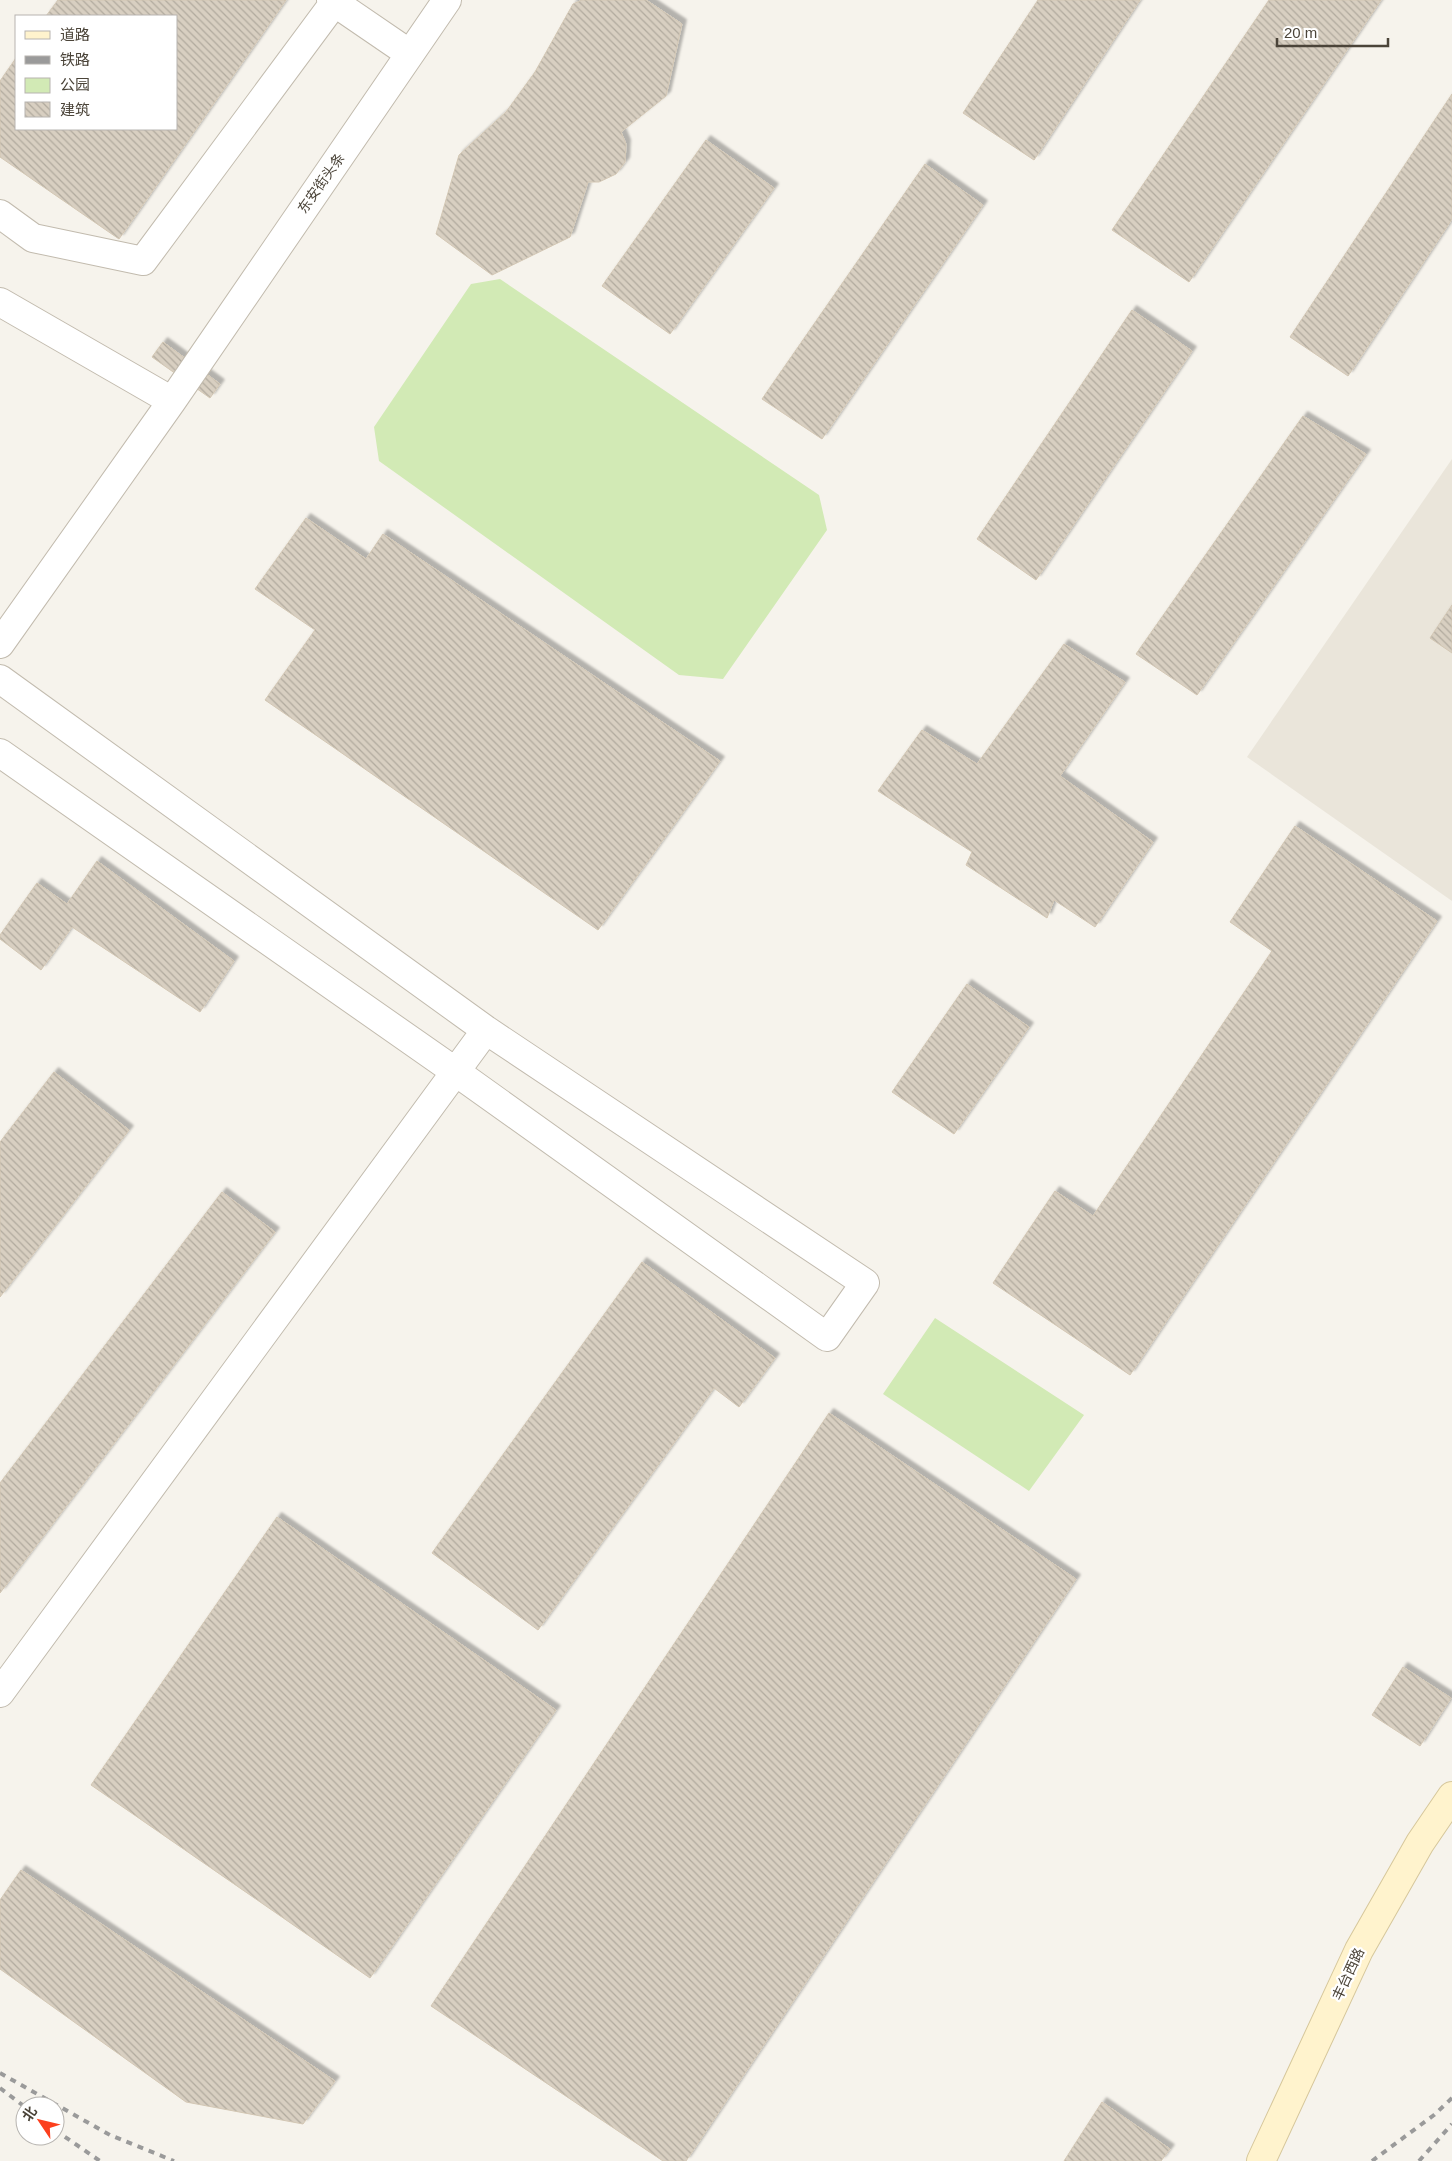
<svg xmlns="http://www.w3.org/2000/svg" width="1452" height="2161" font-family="Helvetica,'Noto Sans SC',sans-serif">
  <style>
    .residential { fill: #eae5da }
    .park { fill: #d2eab5 }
    .building { fill: url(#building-back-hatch); stroke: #d3c7b4; filter: url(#shadow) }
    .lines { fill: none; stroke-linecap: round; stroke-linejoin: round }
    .minor-casing { stroke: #c2bbae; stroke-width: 30 }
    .secondary-casing { stroke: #d6c79b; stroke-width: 30 }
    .minor { stroke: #fff; stroke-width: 28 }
    .secondary { stroke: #fff3cd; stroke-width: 28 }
    .rail { stroke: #9a9a9a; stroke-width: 4; stroke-dasharray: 6 6; stroke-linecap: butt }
    .labels { text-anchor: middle; stroke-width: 4.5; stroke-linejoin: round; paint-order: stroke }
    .street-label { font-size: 14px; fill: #4b4439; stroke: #fff }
  </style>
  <defs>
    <pattern id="building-back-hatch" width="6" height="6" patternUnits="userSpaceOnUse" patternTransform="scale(1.25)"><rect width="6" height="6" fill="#d8cfc1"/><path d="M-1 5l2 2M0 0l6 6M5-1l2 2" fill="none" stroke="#b1aa9e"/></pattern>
    <filter id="shadow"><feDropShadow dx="4.5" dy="-4.5" stdDeviation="1" flood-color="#0004"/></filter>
  </defs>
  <rect width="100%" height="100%" fill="#f6f3ec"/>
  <path class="residential" d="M1452,459V901L1247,757Z"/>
  <path class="park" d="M500,279L819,495L827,530L723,679L679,675L379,461L374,427L471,284Z
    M935,1318L1084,1415L1029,1491L883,1394Z"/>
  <path class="building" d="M58,0H286L119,239L0,157V81L16,58V129H176V16H46Z
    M582,0H646L682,24L666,96L621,132L626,144L625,162L616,174L599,182H588L570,237L492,275L436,234L459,155L506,112L535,72L573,4Z
    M1038,0H1140L1034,160L963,113Z
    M1269,0H1381L1189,282L1112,230Z
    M1452,94V219L1348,376L1290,337Z
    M706,140L774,188L670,334L602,286Z
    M925,164L983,205L822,439L762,399Z
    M1132,310L1192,351L1036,580L977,539Z
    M163,342L220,384L210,398L152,357Z
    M1303,416L1366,454L1197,695L1136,654Z
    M306,518L366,559L383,534L720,761L598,930L265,700L315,630L255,589Z
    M1452,605V653L1430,638Z
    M1064,644L1125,682L1060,776L1153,842L1095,927L1054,900L1047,918L966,865L972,852L878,791L922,730L977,764Z
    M1295,826L1437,921L1130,1375L993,1283L1055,1191L1093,1216L1272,951L1230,922Z
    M97,861L234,961L200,1012L72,927L41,970L0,939V935L37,883L67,904Z
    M967,984L1029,1027L954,1134L892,1092Z
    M54,1072L129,1130L0,1297V1142Z
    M222,1192L275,1232L0,1593V1483Z
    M642,1262L775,1358L739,1407L714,1388L538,1630L432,1553Z
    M829,1413L1076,1579L686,2161H663L431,2006Z
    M277,1517L556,1710L370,1978L91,1785Z
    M1403,1667L1451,1698L1420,1746L1372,1715Z
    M21,1870L335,2081L303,2124L186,2102L0,1969V1900Z
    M1102,2102L1170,2149L1161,2161H1064Z"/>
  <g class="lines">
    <g class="minor-casing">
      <path id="minor" d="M331,0L410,54
        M0,214L33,238L143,261L334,3
        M0,302L172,401
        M0,644L172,401L447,0
        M0,679L486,1030L865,1283L827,1337L456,1072L0,753
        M0,1693L486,1030"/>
    </g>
    <g class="secondary-casing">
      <path id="secondary" d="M1261,2161L1359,1950L1420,1843L1452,1796"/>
    </g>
    <use href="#minor" class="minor"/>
    <use href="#secondary" class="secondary"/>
    <path class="rail" d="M0,2073L110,2135L174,2161
      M0,2088L25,2107
      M55,2130L100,2161
      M1372,2161L1434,2115L1452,2098
      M1419,2161L1452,2124"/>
  </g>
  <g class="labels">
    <g class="street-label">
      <text transform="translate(321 183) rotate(-55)" y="5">东安街头条</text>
      <text transform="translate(1348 1974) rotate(-65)" y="5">丰台西路</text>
    </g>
  </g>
  <rect x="15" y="15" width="162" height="115" fill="#ffffff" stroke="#b7b4b0"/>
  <rect x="25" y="31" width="25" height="8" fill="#fff3cd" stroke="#b7b4b0"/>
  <text x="60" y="40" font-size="15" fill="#4b4439">道路</text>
  <rect x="25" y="56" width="25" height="8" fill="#9a9a9a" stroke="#b7b4b0"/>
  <text x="60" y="65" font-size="15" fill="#4b4439">铁路</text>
  <rect x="25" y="78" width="25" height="15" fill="#d2eab5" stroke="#b7b4b0"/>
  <text x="60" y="90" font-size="15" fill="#4b4439">公园</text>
  <rect x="25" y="102" width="25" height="15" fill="url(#building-back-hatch)" stroke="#b7b4b0"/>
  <text x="60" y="115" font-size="15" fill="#4b4439">建筑</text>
  <g transform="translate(40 2121) rotate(305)"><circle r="24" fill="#ffffff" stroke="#b7b4b0"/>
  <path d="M0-4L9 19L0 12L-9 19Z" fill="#fc3f1d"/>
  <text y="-8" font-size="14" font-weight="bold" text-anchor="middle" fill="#4b4439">北</text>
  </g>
  <path d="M1277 38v8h111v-8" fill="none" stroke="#4b4439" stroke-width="2.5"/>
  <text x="1284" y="38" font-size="15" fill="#4b4439" stroke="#ffffff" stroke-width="4" paint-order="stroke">20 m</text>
</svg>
